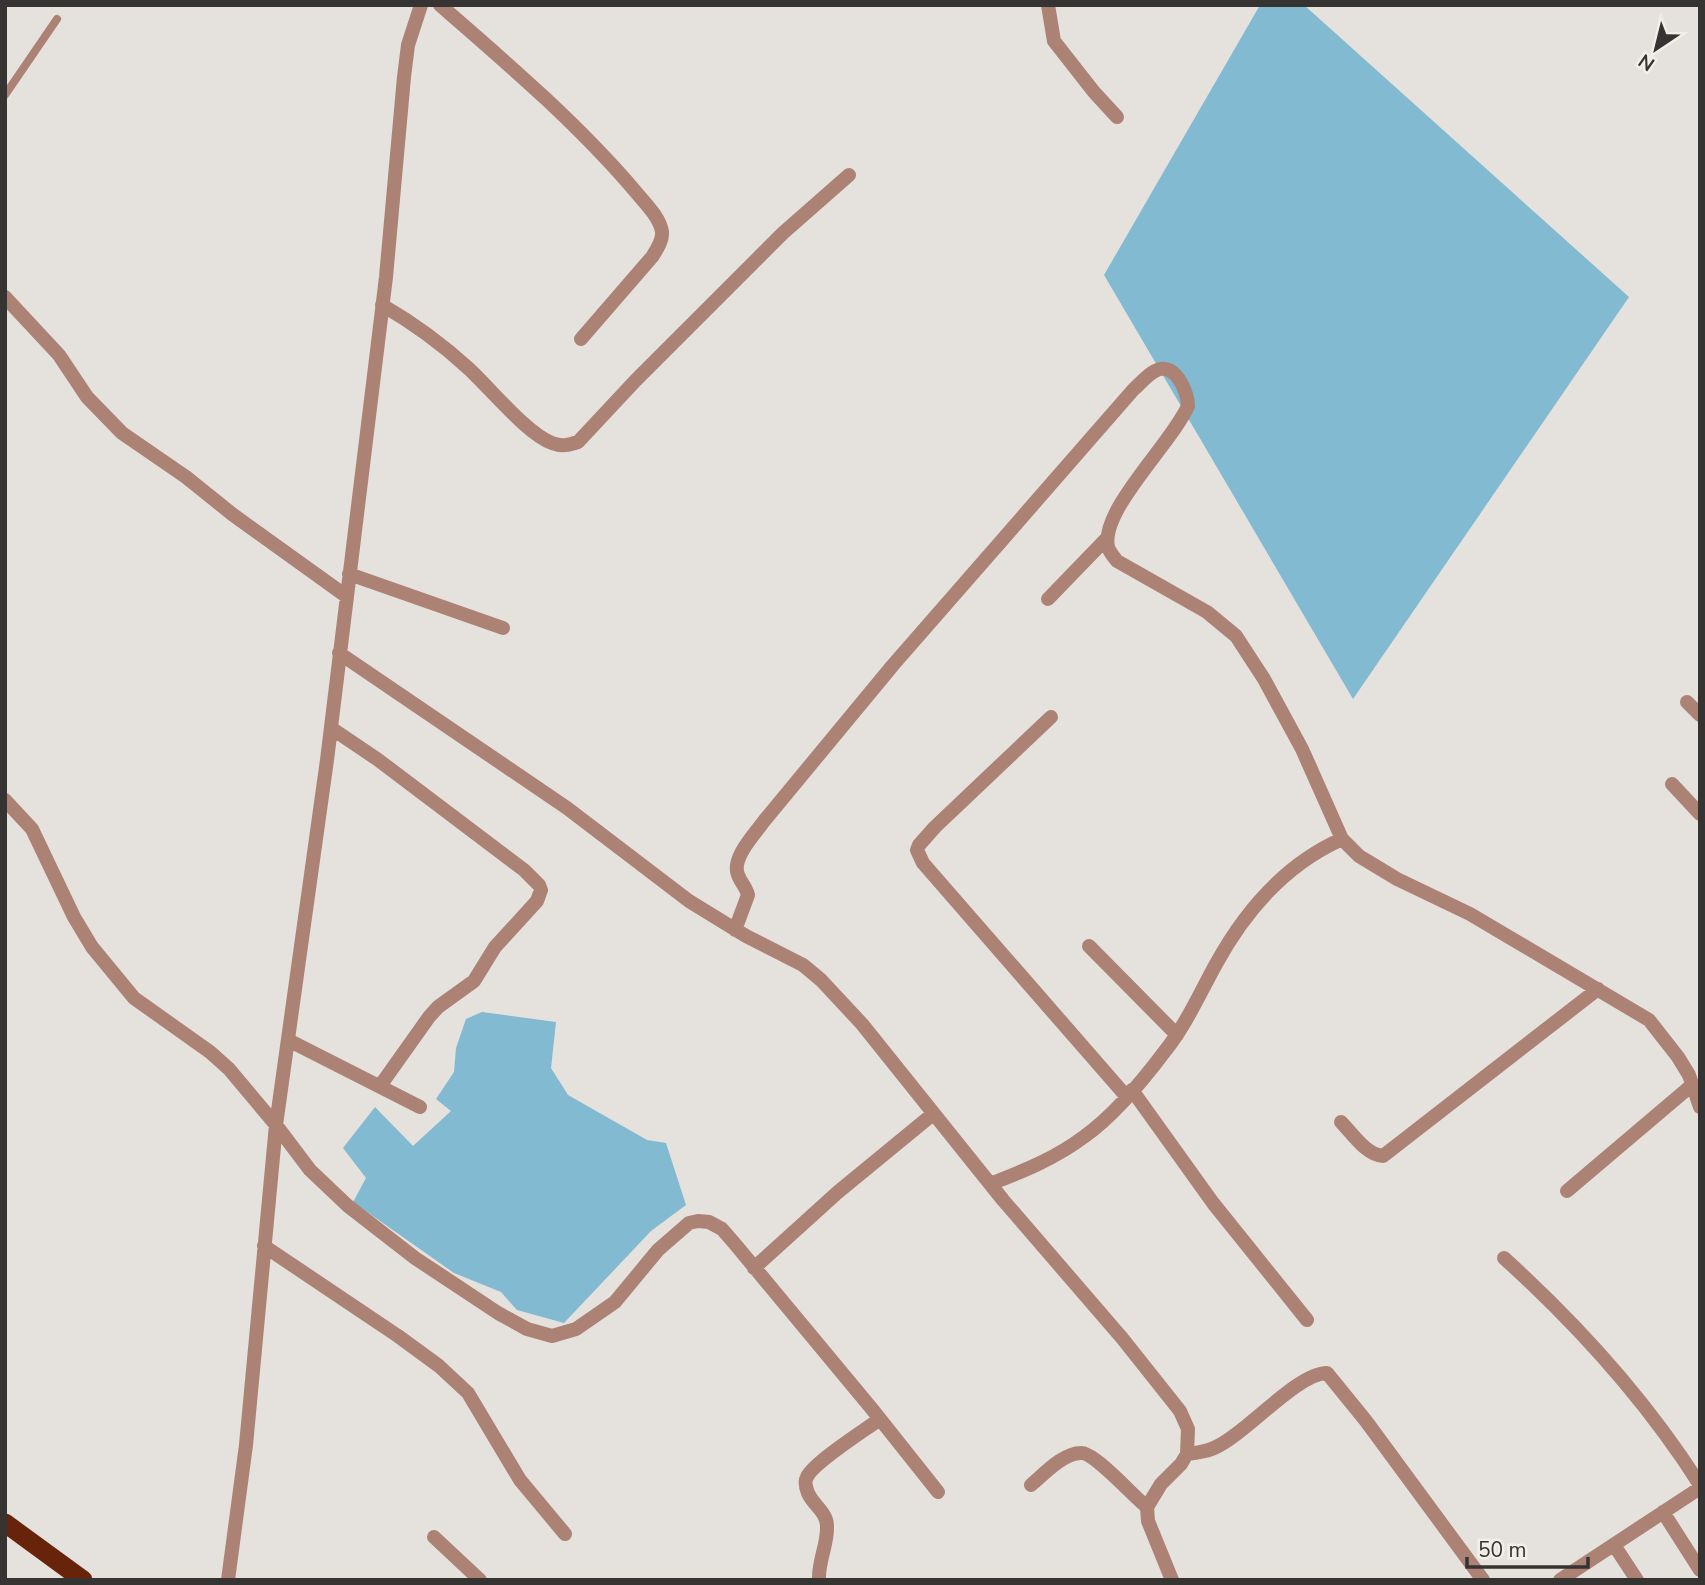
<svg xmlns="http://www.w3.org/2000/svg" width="1705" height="1585" font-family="'Nunito Sans',sans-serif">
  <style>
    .water { fill: #82bad1 }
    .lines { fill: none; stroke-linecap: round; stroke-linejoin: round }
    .service { stroke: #ac8274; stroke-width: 8 }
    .minor { stroke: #ac8274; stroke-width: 14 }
    .trunk { stroke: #68240b; stroke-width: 19 }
  </style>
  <rect width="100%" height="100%" fill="#e5e1dd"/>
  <path class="water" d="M1260,5H1304L1629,297L1353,699L1104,275Z
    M482,1012L556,1022L551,1068L568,1095L647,1140L666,1143L686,1205L651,1231L564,1323L517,1310L501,1292L454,1273L353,1202L366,1178L343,1148L375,1107L413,1146L451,1111L436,1099L454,1072L456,1048L466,1019Z"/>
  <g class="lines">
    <path class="service" d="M5,95L57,19"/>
    <path class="minor" d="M440,5C508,64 577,123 635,191C644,202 660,217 662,232C663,240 657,249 652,257L581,339
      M1048,5L1054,41L1094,92L1117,117
      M5,297L59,355L87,397L122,433L186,477L232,514L346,596
      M382,305C413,323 442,344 468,368C490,388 527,434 552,443C562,447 569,445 578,442L636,380L783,233L849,175
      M349,574L503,628
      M1048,599L1107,538
      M339,653L567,808L689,901L746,936L803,965L821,980L862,1024L1003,1200L1122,1338L1180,1411L1188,1429L1187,1454L1181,1464L1161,1484L1147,1507L1148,1521L1172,1580
      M1687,702L1700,715
      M1051,717L935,827L919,845L917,850L923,863L1126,1096
      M331,728L377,759L524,870L539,885L541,890L537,901L495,947L474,981L438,1007L429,1017L380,1086
      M1672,784L1700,814
      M5,800L32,829L74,917L92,947L134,998L210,1052L229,1069L276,1125L310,1170L348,1206L415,1258L498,1313L527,1329L552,1336L576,1329L615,1302L658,1250L689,1223L698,1221L709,1222L722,1229L735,1244L872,1409L938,1492
      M735,930L748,895C746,887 741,883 738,875C731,858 755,834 764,821L893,665L1133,390C1140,384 1147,375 1155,371C1174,360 1188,391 1188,406C1172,443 1100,510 1108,547C1110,553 1114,557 1117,561L1207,612L1236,636L1264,679L1302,749L1342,839L1359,856L1397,879L1470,914L1649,1020L1678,1057L1689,1075L1700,1107
      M1089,946L1177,1035
      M288,1040L420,1107
      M1132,1090L1213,1203L1307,1320
      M1341,1122C1352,1133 1366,1155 1383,1156L1598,989
      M990,1184C1024,1171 1056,1158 1085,1136C1113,1116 1144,1079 1165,1051C1186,1025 1200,993 1216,964C1245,911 1286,864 1342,839
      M1567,1191L1692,1085
      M264,1246L398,1336L439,1366L468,1393L520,1480L565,1534
      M1504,1258C1579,1326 1646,1400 1700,1485
      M754,1268L838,1192L933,1114
      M1187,1454C1196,1453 1205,1452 1214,1448C1246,1434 1297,1373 1327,1373L1366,1421L1483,1580
      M1031,1485C1044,1474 1063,1453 1081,1453C1094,1452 1133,1496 1147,1507
      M1663,1512L1700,1570
      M434,1537L480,1580
      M1614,1545L1637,1580
      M228,1580L246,1445L276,1125L327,760L386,277L404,77L408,45L421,5
      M819,1580C818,1561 828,1544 827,1526C827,1512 813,1505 808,1493C806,1488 804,1482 807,1477C813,1463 865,1430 880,1419
      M1560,1580L1700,1488"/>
    <path class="trunk" d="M5,1523L83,1580"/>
  </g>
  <rect width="1705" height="1585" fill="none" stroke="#353432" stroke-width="14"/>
  <g transform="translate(1656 49) rotate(215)" stroke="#f2eeea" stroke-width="5" paint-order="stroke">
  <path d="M0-5L12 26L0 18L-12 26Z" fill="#353432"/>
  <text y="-10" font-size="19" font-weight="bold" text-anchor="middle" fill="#353432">N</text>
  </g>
  <path d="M1467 1557v10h121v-10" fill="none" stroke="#353432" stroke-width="3.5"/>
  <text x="1478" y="1557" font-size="21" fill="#353432" stroke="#f2eeea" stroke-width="5" paint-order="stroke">50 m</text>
</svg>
